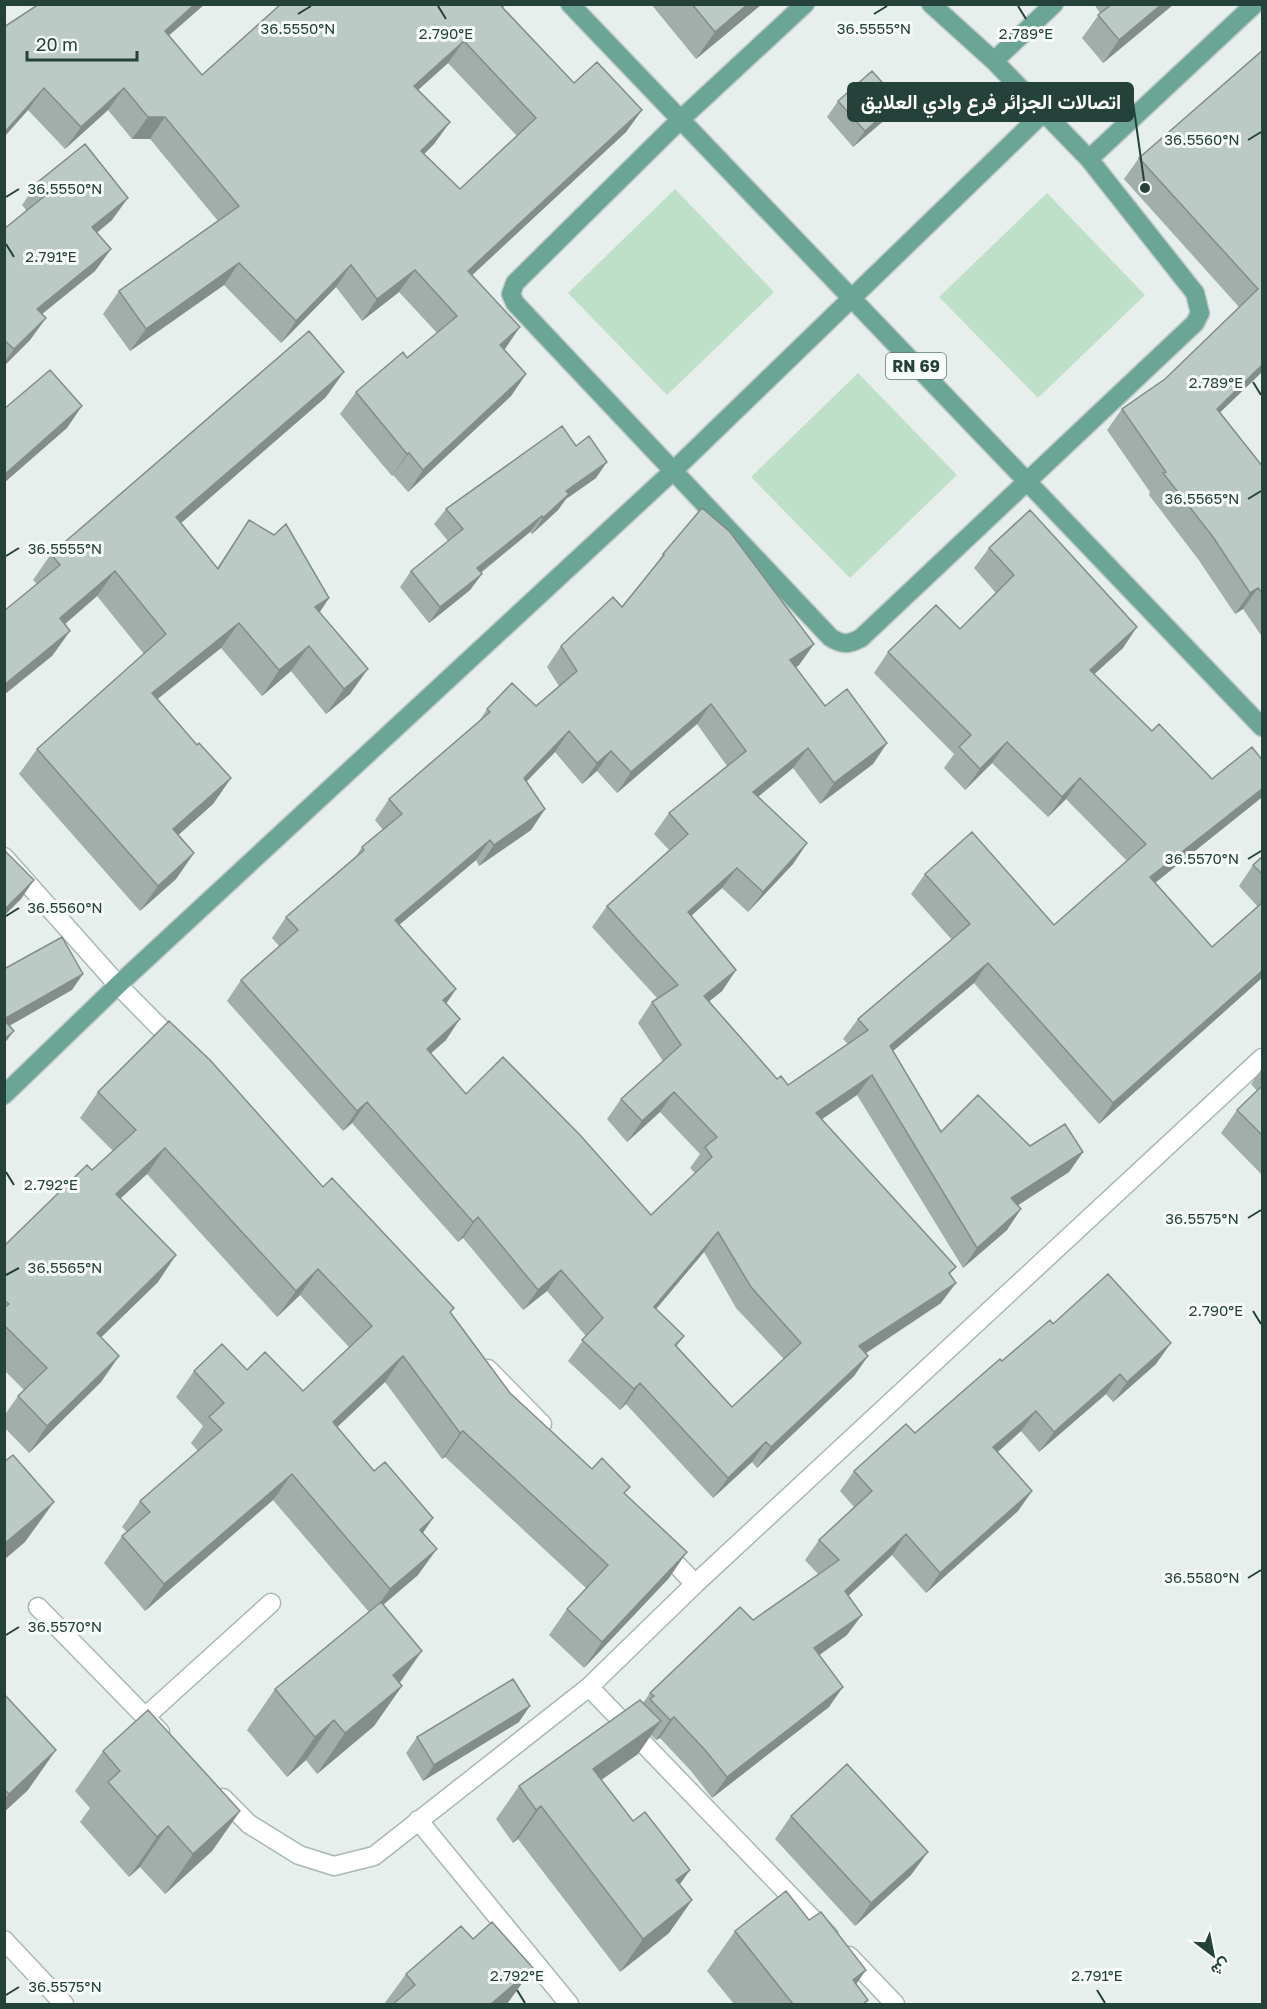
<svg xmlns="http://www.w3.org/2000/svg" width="1267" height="2009" font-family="'Golos Text',Vazirmatn,sans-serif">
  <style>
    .garden { fill: #bfe0c8 }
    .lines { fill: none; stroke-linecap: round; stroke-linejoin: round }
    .minor-casing { stroke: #a8b8b2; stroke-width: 21 }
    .major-casing { stroke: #c2cac8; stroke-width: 21 }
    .minor { stroke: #fff; stroke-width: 18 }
    .major { stroke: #6aa596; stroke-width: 18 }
    .wall { fill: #a1aea9; fill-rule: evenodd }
    .shaded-wall { fill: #838d89 }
    .building { fill: #bbcac4; stroke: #838d89; stroke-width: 1.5; fill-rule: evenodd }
    .ticks { fill: none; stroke: #24423a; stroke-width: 2 }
    .labels { text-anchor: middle; stroke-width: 6; stroke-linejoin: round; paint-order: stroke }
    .shield { fill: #f7fbf9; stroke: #637a73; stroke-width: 1.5 }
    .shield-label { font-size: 16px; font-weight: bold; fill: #24423a }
    .ticks-label { font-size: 15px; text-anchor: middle; fill: #24423a; stroke: #f7fbf9; stroke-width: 6; stroke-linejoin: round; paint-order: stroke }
    .leader { fill: none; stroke: #24423a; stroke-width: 2 }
    .callout-dot { fill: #24423a; stroke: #f7fbf9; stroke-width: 2 }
    .callout { fill: #24423a; stroke: #24423a; stroke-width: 2 }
    .callout-label { font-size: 20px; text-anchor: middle; font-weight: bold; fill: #fff }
  </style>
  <rect width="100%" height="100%" fill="#e6efeb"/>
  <path class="garden" d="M675,189L774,292L667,395L568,293Z
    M1047,193L1145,295L1038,398L939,297Z
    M858,373L957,475L850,578L751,477Z"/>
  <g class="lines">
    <g class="minor-casing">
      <path id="minor" d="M4,857L118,985L178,1046
        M488,1369L542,1424
        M661,1548L695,1584L1262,1058
        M38,1607L160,1732
        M589,1687L829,1936
        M145,1717L271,1603
        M223,1798L249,1824L299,1855L334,1866L374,1856L589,1687L695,1584
        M418,1820L569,2004
        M4,1940L64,2004
        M849,1956L895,2004"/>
    </g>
    <g class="major-casing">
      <path id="major" d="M570,4L1262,727
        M805,4L680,120L515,283L511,294L515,303L830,637C842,645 848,645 861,638L1195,323L1200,313L1195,293L1089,159
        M931,4L994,61
        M1054,4L994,61L1089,159L1255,4
        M4,1095L118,985L672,472L1043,113"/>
    </g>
    <use href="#minor" class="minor"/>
    <use href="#major" class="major"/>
  </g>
  <path class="wall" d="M281,4H506L503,8L574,83L642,110L626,132L472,275L504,350L526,374L511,396L408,492L393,475L392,476L340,414L356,392L407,358L437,333L399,292L362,321L336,287L281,343L224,285L130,351L103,314L119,291L218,221L150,139H132L108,110L65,149L28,110L4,137V27L169,36L202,75ZM448,63L517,136L460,189L424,154L434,144L450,122L418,90Z
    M651,4H762L696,59Z
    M1094,4H1174L1103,63L1082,38L1100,13Z
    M1263,50V371L1220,412L1263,467V638L1243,609L1235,614L1198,559L1149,495L1150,492L1107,430L1122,409L1165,379L1239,307L1124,179L1139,158Z
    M838,101L888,117L853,147L827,117Z
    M38,182L112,220L97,233L111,249L95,271L42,314L46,318L30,340L4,366V229L27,211L22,205Z
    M326,397L181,523L217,568L249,520L329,598L320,612L350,694L326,714L291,671L262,696L221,648L157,699L197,745L231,778L213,804L178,835L194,853L176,879L140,911L19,774L37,749L144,654L97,596L65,624L70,631L52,656L37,584L33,580L51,554Z
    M576,446L596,478L566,499L558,510L532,534L530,532L481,573L482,574L470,590L429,623L400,587L411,571L448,541L434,524L446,509Z
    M989,548L1123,648L1094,674L1152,731L1212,779L1263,761V796L1261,798L1155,883L1212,947L1258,907L1239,886L1253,865L1263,856V977L1099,1124L974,983L893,1051L941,1132L1030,1146L1083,1152L1069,1172L1018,1205L1007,1230L963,1268L857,1095L822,1119L956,1267L950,1274L941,1303L866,1353L868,1356L854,1376L757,1468L752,1462L713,1498L626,1404L620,1410L568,1361L586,1336L547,1291L523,1310L463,1238L458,1242L352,1123L343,1131L227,1001L241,980L279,946L272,938L286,917L355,858L362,847L383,830L375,820L389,799L478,723L487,709L536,706L559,686L547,667L561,646L622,607L649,575L663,554L814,644L799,665L796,667L825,706L887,743L873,764L820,804L793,768L758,797L807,843L793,864L748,912L722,888L691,916L736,970L722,991L709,1001L777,1079L788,1085L848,1044L843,1039L858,1019L952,940L911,894L925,874L1054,925L1127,861L1066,799L1048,817L992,763L965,790L944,768L954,754L874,673L888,652L960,629L996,593L974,568ZM697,724L727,766L669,813L654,834L669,850L607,906L592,927L658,999L652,1002L638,1023L663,1061L621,1099L607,1119L627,1142L660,1112L700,1154L690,1168L695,1173L651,1215L466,1094L430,1054L446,1040V1003L456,989L399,925L476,860L479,866L531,830L545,809L526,781L555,752L582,784L597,771L617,793ZM704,1252L736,1308L784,1359L732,1407L677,1346L684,1336L656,1309Z
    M1263,1067V1176L1221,1133L1237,1110L1257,1091L1251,1084Z
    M98,1092L323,1187L451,1313L510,1393L592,1469L625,1494L669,1578L584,1668L549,1635L567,1609L587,1589L445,1457L442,1459L385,1382L337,1427L374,1471L433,1518L423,1533L418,1575L383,1605L399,1683L402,1686L374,1726L317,1774L306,1760L287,1777L247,1730L275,1689L369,1612L273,1500L145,1611L104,1563L122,1536L127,1532L122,1527L140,1501L198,1451L191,1443L203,1426L176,1397L194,1371L247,1370L303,1391L349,1347L300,1295L277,1317L147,1174L120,1199L158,1282L101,1337L119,1356L101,1382L29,1453L4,1427V1416L18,1396L24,1390L4,1370V1246L113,1151L80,1118Z
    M1053,1324L1156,1364L1113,1402L1106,1394L1039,1452L1021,1431L998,1452L1032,1491L1018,1511L926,1593L892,1555L848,1596L847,1635L819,1655L829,1707L712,1798L691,1771L660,1738L656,1740L651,1735L638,1754L601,1780L633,1821L690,1870L680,1884L692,1900L669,1933L620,1972L518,1839L513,1843L496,1819L519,1786L643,1703L650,1693L818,1574L805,1560L819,1540L854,1507L840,1491L854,1471L915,1433L1002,1361Z
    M4,1694L28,1790L4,1812Z
    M519,1722L423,1781L406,1753L417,1737Z
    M103,1751L240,1811L212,1851L165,1894L140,1867L129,1877L80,1822L90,1808L75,1791Z
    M791,1816L911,1875L855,1926L775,1839Z
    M809,1920L866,1970L856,1984L865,2004H734L707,1971L735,1931Z
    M473,1939L533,1968L507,2004H384L406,1974Z"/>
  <path class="shaded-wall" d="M195,4H205L149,53L165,31Z
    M748,4H762L696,59L715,32Z
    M1162,4H1174L1103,63L1119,40Z
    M464,41L448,63L398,108L414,86Z
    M44,88L28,110L4,137V133Z
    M124,88L108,110L65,149L81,127Z
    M899,101L888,117L853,147L865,131Z
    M642,110L626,132L453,293L468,271Z
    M148,117H165L150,139H132Z
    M450,122L434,144L405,173L421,151Z
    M128,198L112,220L76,249L92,227Z
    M111,249L95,271L21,331L37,309Z
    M239,263L224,285L130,351L146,329Z
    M351,265L336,287L281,343L296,321Z
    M415,270L399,292L362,321L377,299Z
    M46,318L30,340L4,366V363L14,349Z
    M520,327L505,349L484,368L500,345Z
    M1263,364V371L1202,430L1217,409Z
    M344,372L326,397L158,543L176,517Z
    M526,374L511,396L408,492L423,470Z
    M82,406L67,428L4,483V475Z
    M409,453L393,475L392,476L407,454Z
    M607,462L596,478L566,499L558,510L532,534L543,518L566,491Z
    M542,516L530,532L466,584L477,568Z
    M115,571L97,596L42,644L60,618Z
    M482,574L470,590L429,623L440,607Z
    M1258,588L1243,609L1235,614L1250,593Z
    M329,598L312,623L315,607Z
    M239,623L221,648L134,718L152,693Z
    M1137,627L1123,648L1076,691L1090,670Z
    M70,631L52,656L4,695V685Z
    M814,644L799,665L776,681L790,660Z
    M309,646L291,671L262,696L279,670Z
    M368,669L350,694L326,714L344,689Z
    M711,704L697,724L617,793L631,772Z
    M569,731L555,752L510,799L524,778Z
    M1007,742L992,763L965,790L980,769Z
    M887,743L873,764L820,804L834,783Z
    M808,748L793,768L738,813L753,792Z
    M611,751L597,771L582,784L597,763Z
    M231,778L213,804L156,855L173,829Z
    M1080,778L1066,799L1048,817L1062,797Z
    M1263,788V796L1261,798L1136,898L1150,877Z
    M545,809L531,830L479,866L494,845Z
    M490,840L476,860L380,941L395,920Z
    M807,843L793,864L748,912L763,892Z
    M194,853L176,879L140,911L158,886Z
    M737,868L722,888L673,932L688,912Z
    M34,880L21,899L4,916V910Z
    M988,963L974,983L875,1066L890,1046Z
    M736,970L722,991L690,1017L704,996Z
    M1263,970V977L1099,1124L1113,1103Z
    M83,974L72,990L4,1029V1019Z
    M456,989L442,1010L443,1000Z
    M460,1019L446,1040L412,1070L427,1049Z
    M14,1031L4,1044V1039Z
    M872,1075L857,1095L802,1133L816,1113Z
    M674,1092L660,1112L627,1142L642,1121Z
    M367,1102L352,1123L343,1131L357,1111Z
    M165,1148L147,1174L97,1220L116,1194Z
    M1083,1152L1069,1172L997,1219L1011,1198Z
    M1021,1209L1007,1230L963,1268L977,1248Z
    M478,1217L463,1238L458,1242L473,1222Z
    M718,1232L704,1252L640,1328L654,1307Z
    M176,1255L158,1282L79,1359L97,1333Z
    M318,1269L300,1295L277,1317L296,1291Z
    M561,1270L547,1291L523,1310L538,1290Z
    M956,1283L941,1303L845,1367L859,1346Z
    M1171,1343L1156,1364L1113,1402L1127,1382Z
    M119,1356L101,1382L29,1453L47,1426Z
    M403,1356L385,1382L314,1449L333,1422Z
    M868,1356L854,1376L757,1468L771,1447Z
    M1120,1374L1106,1394L1039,1452L1054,1432Z
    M640,1383L626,1404L620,1410L634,1389Z
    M1036,1411L1021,1431L979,1468L993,1447Z
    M463,1431L445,1457L442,1459L460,1433Z
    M766,1442L752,1462L713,1498L728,1478Z
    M292,1474L273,1500L145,1611L164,1584Z
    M1032,1491L1018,1511L926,1593L940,1573Z
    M54,1502L25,1542L4,1560V1544Z
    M433,1518L415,1544L420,1530Z
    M906,1534L892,1555L831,1612L845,1591Z
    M437,1549L418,1575L371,1615L390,1589Z
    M687,1552L669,1578L584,1668L602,1642Z
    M862,1615L847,1635L800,1669L814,1648Z
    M422,1651L394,1691L393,1675Z
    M402,1686L374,1726L317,1774L345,1733Z
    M843,1687L829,1707L712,1798L727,1777Z
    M530,1706L519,1722L423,1781L434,1765Z
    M674,1717L660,1738L656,1740L670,1720Z
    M334,1720L306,1760L287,1777L315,1737Z
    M661,1721L638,1754L570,1802L593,1769Z
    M56,1750L28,1790L4,1812V1799L9,1794Z
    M541,1806L518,1839L513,1843L536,1810Z
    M240,1811L212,1851L165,1894L193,1854Z
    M168,1826L140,1867L129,1877L157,1837Z
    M928,1852L911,1875L855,1926L871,1903Z
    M690,1870L667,1902L676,1880Z
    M692,1900L669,1933L620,1972L643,1939Z
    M533,1968L507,2004H491Z
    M866,1970L842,2004L853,1980Z"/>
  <path class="building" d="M39,4H195L165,31L202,75L281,4H505L502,7L574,83L597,62L642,110L468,271L520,327L500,345L526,374L423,470L409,453L407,454L356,392L403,352L407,358L457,316L415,270L377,299L351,265L296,321L239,263L146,329L119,291L239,206L165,117H148L124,88L81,127L44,88L4,133V27ZM464,41L536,118L460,189L421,151L450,122L414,86Z
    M692,4H748L715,32Z
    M1112,4H1162L1119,40L1098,15Z
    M1263,50V364L1217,409L1263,467V594L1258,588L1250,593L1213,537L1163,473L1166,472L1122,409L1165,379L1258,289L1139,158Z
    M872,71L899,101L865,131L838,101Z
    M85,144L128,198L92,227L111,249L37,309L46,318L14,349L4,340V229L47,194L38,182Z
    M309,331L344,372L176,517L218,569L249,520L274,535L286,524L329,598L315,607L368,669L344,689L309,646L279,670L239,623L152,693L197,745L199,743L231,778L173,829L194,853L158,886L37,749L166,634L115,571L60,618L70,631L4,685V611L60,565L51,554Z
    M50,370L82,406L4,475V409Z
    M562,426L576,446L589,436L607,462L566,491L569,494L543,518L542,516L477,568L482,574L440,607L411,571L463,529L446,509Z
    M702,508L730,532L814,644L790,660L825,706L847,689L887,743L834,783L808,748L753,792L807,843L763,892L737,868L688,912L736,970L704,996L777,1079L781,1076L788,1085L868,1030L858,1019L970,924L925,874L972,832L1054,925L1146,844L1080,778L1062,797L1007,742L980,769L959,747L971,735L888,652L936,605L960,629L1014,575L989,548L1030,510L1137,627L1090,670L1152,731L1159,724L1212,779L1252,747L1263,761V788L1150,877L1212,947L1263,902V970L1113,1103L988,963L890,1046L941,1132L978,1095L1030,1146L1065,1124L1083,1152L1011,1198L1021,1209L977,1248L872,1075L816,1113L956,1267L949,1273L956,1283L859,1346L868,1356L771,1447L766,1442L728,1478L640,1383L634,1389L582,1340L603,1318L561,1270L538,1290L478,1217L473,1222L367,1102L357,1111L241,980L298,930L286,917L364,850L362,847L402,814L389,799L490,712L487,709L512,683L536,706L577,671L561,646L613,597L622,607L664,555L663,554ZM711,704L746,751L669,813L688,834L607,906L678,985L652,1002L681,1045L621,1099L642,1121L674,1092L717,1137L705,1147L712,1157L651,1215L580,1135L503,1057L466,1094L427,1049L460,1019L443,1000L456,989L395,920L490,840L494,845L545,809L524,778L569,731L597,763L611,751L631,772ZM718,1232L751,1287L801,1343L732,1407L675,1345L684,1336L654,1307Z
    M4,850L34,880L4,910Z
    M1263,856V875L1253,865Z
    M62,937L83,974L4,1019V969Z
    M4,1020L14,1031L4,1039Z
    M169,1021L210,1060L323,1187L332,1178L454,1308L450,1312L510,1393L592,1469L602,1458L630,1487L624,1493L687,1552L602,1642L567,1609L608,1565L463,1431L460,1433L403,1356L333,1422L374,1471L385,1462L433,1518L420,1530L437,1549L390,1589L292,1474L164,1584L122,1536L150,1512L140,1501L222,1430L209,1417L224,1403L194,1371L222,1344L247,1370L265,1352L303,1391L372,1326L318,1269L296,1291L165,1148L116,1194L176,1255L97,1333L119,1356L47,1426L18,1396L47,1368L4,1325V1308L9,1304L4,1300V1246L87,1165L92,1170L136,1130L98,1092Z
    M1263,1085V1136L1237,1110Z
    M1108,1274L1171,1343L1127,1382L1120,1374L1054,1432L1036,1411L993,1447L1032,1491L940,1573L906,1534L845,1591L862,1615L814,1648L843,1687L727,1777L705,1750L674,1717L670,1720L650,1699L654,1696L650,1693L740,1607L753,1620L839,1560L819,1540L872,1491L854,1471L906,1424L915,1433L1000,1359L1002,1361L1050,1320L1053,1324Z
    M13,1455L54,1502L4,1544V1462Z
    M381,1602L422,1651L393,1675L402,1686L345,1733L334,1720L315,1737L275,1689Z
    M513,1679L530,1706L434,1765L417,1737Z
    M4,1694L56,1750L9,1794L4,1789Z
    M640,1700L661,1721L593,1769L633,1821L645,1812L690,1870L676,1880L692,1900L643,1939L541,1806L536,1810L519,1786Z
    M148,1710L240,1811L193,1854L168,1826L157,1837L108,1782L120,1771L103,1751Z
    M847,1764L928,1852L871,1903L791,1816Z
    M786,1891L809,1920L821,1912L866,1970L853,1980L868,2000L863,2004H793L735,1931Z
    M492,1922L533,1968L491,2004H393L415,1985L406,1974L461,1926L473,1939Z"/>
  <path class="ticks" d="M438,6L446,19M1018,6L1026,19M298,14L311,6M874,14L887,6M1248,140L1261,132M6,197L19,189M6,244L14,257M1253,382L1261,395M1248,499L1261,491M6,556L19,548M1248,859L1261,851M6,916L19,908M6,1172L14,1185M1248,1218L1261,1210M6,1275L19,1268M1253,1311L1261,1324M1248,1578L1261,1570M6,1635L19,1627M517,1990L525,2003M1097,1990L1105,2003M6,1995L19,1987"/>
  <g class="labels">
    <rect class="shield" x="886" y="353" width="60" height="26" rx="4.5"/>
    <g class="shield-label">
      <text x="916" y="372">RN 69</text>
    </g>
  </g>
  <g class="ticks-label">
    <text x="298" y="34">36.5550°N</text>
    <text x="874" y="34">36.5555°N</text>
    <text x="446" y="39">2.790°E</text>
    <text x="1026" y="39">2.789°E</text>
    <text x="1202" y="145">36.5560°N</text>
    <text x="65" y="194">36.5550°N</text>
    <text x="51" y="262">2.791°E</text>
    <text x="1216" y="388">2.789°E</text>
    <text x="1202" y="504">36.5565°N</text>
    <text x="65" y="554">36.5555°N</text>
    <text x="1202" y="864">36.5570°N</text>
    <text x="65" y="913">36.5560°N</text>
    <text x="51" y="1190">2.792°E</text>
    <text x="1202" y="1224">36.5575°N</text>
    <text x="65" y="1273">36.5565°N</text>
    <text x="1216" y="1316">2.790°E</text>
    <text x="1202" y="1583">36.5580°N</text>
    <text x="65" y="1632">36.5570°N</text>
    <text x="517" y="1981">2.792°E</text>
    <text x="1097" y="1981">2.791°E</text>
    <text x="65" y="1992">36.5575°N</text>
  </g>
  <path class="leader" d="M1145 188L1133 102"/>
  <circle class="callout-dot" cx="1145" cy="188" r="6"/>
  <rect class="callout" x="848" y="83" width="285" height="38" rx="6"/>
  <g class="callout-label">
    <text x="991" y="109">اتصالات الجزائر فرع وادي العلايق</text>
  </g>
  <rect width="1267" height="2009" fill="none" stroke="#24423a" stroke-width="12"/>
  <g transform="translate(1213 1955) rotate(148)" stroke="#f7fbf9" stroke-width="4.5" paint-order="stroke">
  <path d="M0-4.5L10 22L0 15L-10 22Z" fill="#24423a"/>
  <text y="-9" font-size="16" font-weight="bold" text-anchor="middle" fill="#24423a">ش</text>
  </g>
  <path d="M27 51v9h110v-9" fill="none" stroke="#24423a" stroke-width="3"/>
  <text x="36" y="51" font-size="18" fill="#24423a" stroke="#f7fbf9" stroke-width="4.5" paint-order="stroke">20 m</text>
</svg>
